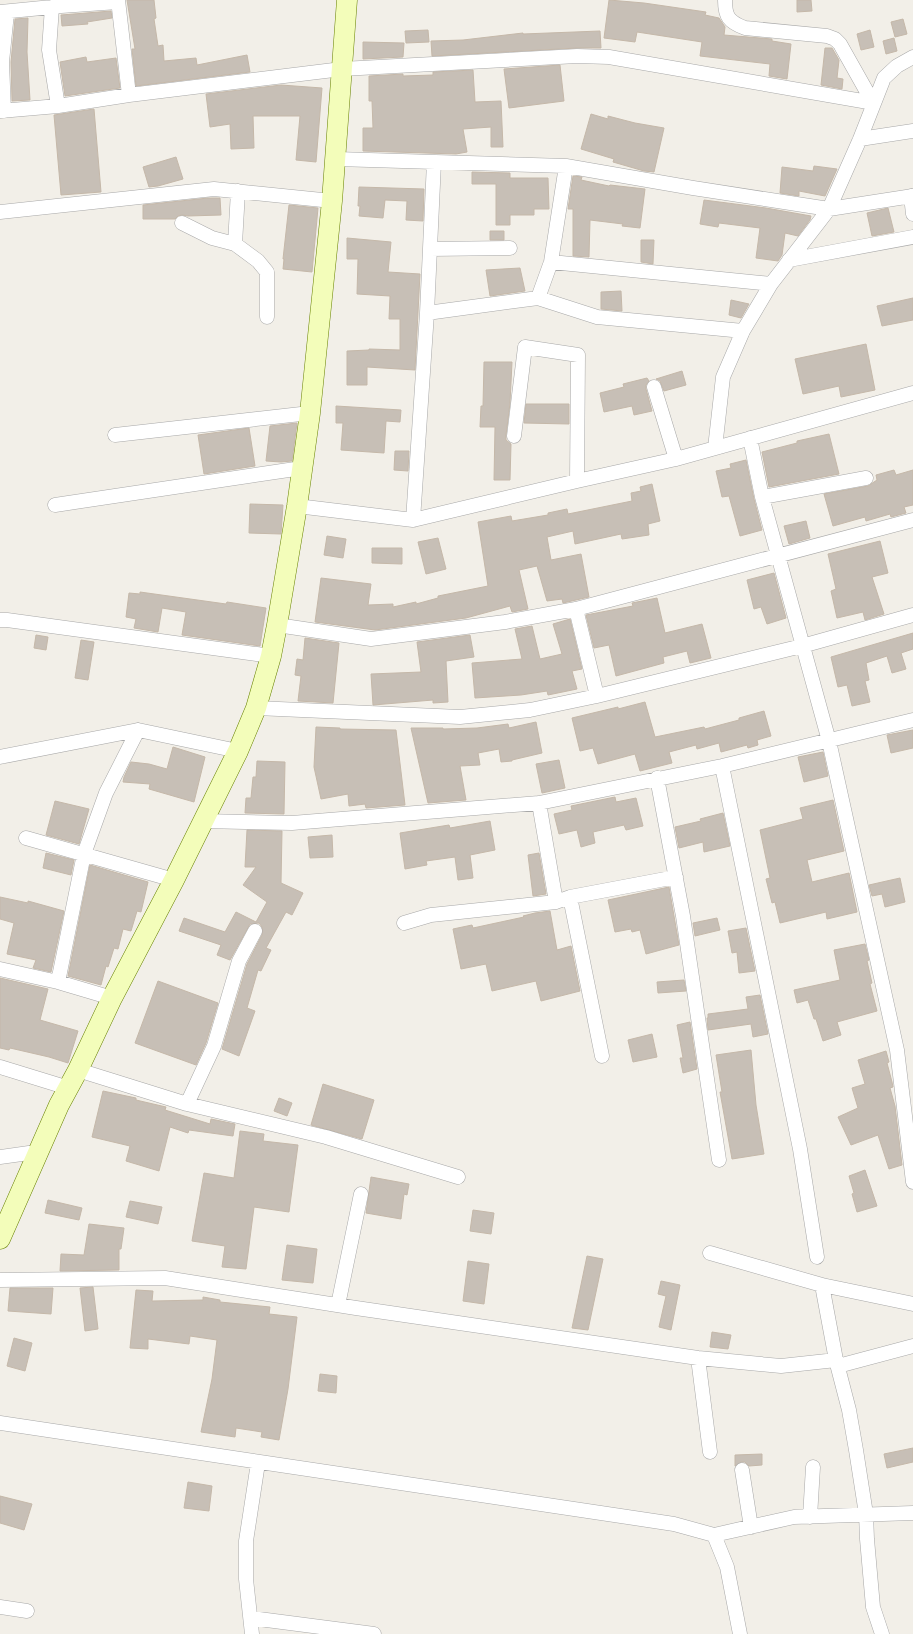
<svg xmlns="http://www.w3.org/2000/svg" width="913" height="1634" font-family="'Work Sans',sans-serif">
  <style>
    .building { fill: #c7bfb6; stroke: #c5b8a9 }
    .lines { fill: none; stroke-linecap: round; stroke-linejoin: round }
    .street-casing { stroke: #a8a8a8; stroke-width: 15 }
    .secondary-casing { stroke: #678100; stroke-width: 21 }
    .street { stroke: #fff; stroke-width: 14 }
    .secondary { stroke: #f3fdba; stroke-width: 20 }
  </style>
  <rect width="100%" height="100%" fill="#f2efe8"/>
  <path class="building" d="M127,0H154L156,18L154,19L158,46L163,45L164,61L196,58L197,65L247,55L250,72L136,86L132,49H135Z
    M609,0L644,3L706,12L705,15L719,18L725,27L724,35L772,39V41L791,44L787,79L769,76L770,64L700,56L702,42L637,32L635,42L604,38Z
    M797,0H811L812,11L797,12Z
    M111,11L112,18L87,22L88,24L62,26L61,15Z
    M28,18L27,52L30,100L12,101L11,62L15,19Z
    M903,19L907,34L895,37L891,22Z
    M428,30L429,42L406,43L405,31Z
    M870,30L874,47L861,50L857,34Z
    M600,31L601,48H577L432,56L431,41L463,40L523,33V34Z
    M894,38L897,51L886,54L883,41Z
    M363,42L404,43L403,57L363,59Z
    M825,48H832L839,60L837,78L843,79L842,89L821,85Z
    M86,57L87,62L116,58L120,88L65,96L60,62Z
    M560,65L564,101L509,108L504,69Z
    M473,70L475,102L501,101L503,147H491V127L463,129L467,152L456,154L363,151V128H373L372,101H369V76L403,74V76L433,75V72Z
    M281,85L322,88L316,162L296,160L300,116H253L254,148L231,149L230,124L210,127L206,94Z
    M94,109L101,192L61,195L54,115Z
    M591,114L608,119V116L635,123L664,128L654,172L644,171L613,162L614,159L581,149Z
    M176,157L183,179L158,186L149,187L143,167Z
    M814,166L837,169L825,196L799,191V196L780,193L782,167L813,171Z
    M472,172L510,173V178H548L549,209H534V215H510V225H496V184H472Z
    M573,176L582,177L581,180L609,186L610,185L645,189L640,228L622,226L623,224L590,220L589,257L573,256V209H568Z
    M359,187L424,189L423,221L406,220L407,201L385,200L383,218L359,216L360,206H358Z
    M208,198H220L221,215L188,216L182,215L178,216L175,219H143V205Z
    M704,200L766,208L811,216L810,220L798,236L785,233L782,255L778,261L756,258L760,228L719,223L718,227L700,224Z
    M289,205L318,208L312,272L283,269L284,259H283Z
    M888,208L894,232L872,236L867,213Z
    M490,231H504V240H490Z
    M347,238L391,242L388,272L420,274L415,370L367,367V385H347V351L369,350V349L400,350V319H389L390,296L357,294L358,259H347Z
    M641,240H654L653,264L641,262Z
    M520,268L525,291L490,296L486,270Z
    M621,291L622,311L601,309V292Z
    M913,298V320L882,326L877,306Z
    M731,300L749,304L741,318L729,315Z
    M866,344L875,390L841,397L839,386L803,394L795,359Z
    M484,362H512L510,403L506,435V440L511,444L510,480H494L495,427H480L481,406H483Z
    M682,371L686,385L664,391L660,381L656,379Z
    M647,378L649,381L646,385V389L652,411L634,415L632,406L604,412L600,393L624,387L623,384Z
    M526,404H569V424L524,423Z
    M336,406L401,410L400,422L386,421L384,453L341,450L343,423H336Z
    M297,423L292,461L281,462L266,461L270,426Z
    M249,428L255,466L204,474L198,435Z
    M829,434L839,474L769,487L762,452L797,443V441Z
    M395,451H409L408,471L394,470Z
    M746,460L754,499L762,530L740,536L729,496L722,497L716,471L731,468L730,464Z
    M894,470L896,475L913,470V505L904,507L906,513L891,517L890,514L866,521L865,517L833,526L824,494L868,486L877,480L876,475Z
    M652,484L660,521L648,524L649,535L622,539L621,534L575,544L573,531L547,537L551,560L581,554L589,597L563,603L562,599L547,601L537,566L519,570L528,609L512,612L510,606L466,618L375,630L315,622L321,578L371,584L368,605L393,604V607L416,602V604L438,598V596L488,586L478,522L511,516L512,521L548,515V513L567,509L568,514L632,501L631,493L641,491L640,487Z
    M250,504L283,505L281,534L249,533Z
    M806,521L810,538L789,544L784,526Z
    M327,536L346,539L343,558L324,555Z
    M438,538L446,569L426,574L418,542Z
    M880,541L888,573L872,577L884,614L865,620L863,612L837,618L831,591L836,589L828,554Z
    M372,548H402V564L372,563Z
    M774,573L786,618L767,624L761,607L754,609L747,580Z
    M140,592L226,604L227,602L266,608L260,646L182,635L186,612L162,608L158,632L134,628L136,619L126,617L129,593L140,594Z
    M657,598L665,633L702,624L711,658L690,663L687,651L663,657L664,663L616,676L609,645L594,648L586,615L633,606L632,603Z
    M570,619L582,669L572,671L577,689L548,695L547,691L521,695L475,698L472,663L522,659L515,629L532,626L540,659L562,654L553,624Z
    M913,633V649L901,653L906,669L892,673L887,656L866,663L869,680L865,681L870,702L852,706L847,685L838,687L831,657Z
    M36,635L48,637L46,650L34,648Z
    M470,635L474,657L446,661L448,702L433,703V700L373,705L371,674L421,672L417,642Z
    M305,638L339,643L333,703L298,701L301,676L295,675L297,659L303,660Z
    M81,640L94,642L88,680L75,678Z
    M645,702L655,737L704,727L705,729L739,720V718L764,711L771,736L757,740L758,745L748,748L747,745L721,752L719,743L697,749L696,745L669,752L672,763L640,771L635,754L598,764L593,748L580,751L572,718L618,707V709Z
    M536,722L542,753L512,760V761L501,762L499,749L478,753L480,765L460,766L466,800L428,803L411,728H443V729L477,728L508,724L509,728Z
    M316,727L340,728V729L396,730L405,805L366,808L365,804L349,806L348,794L321,799L314,767Z
    M913,730V748L891,753L887,735Z
    M173,747L205,757L194,802L149,789L150,784L123,782L124,777L131,762L149,764L167,769Z
    M823,752L828,776L804,782L798,757Z
    M559,760L565,788L542,793L536,764Z
    M257,761L285,762L284,814L245,813L246,798H251L253,777H256Z
    M615,797L616,802L636,798L643,826L626,830L624,825L593,832L595,843L581,847L577,830L559,834L554,814L572,810L571,806Z
    M833,800L844,851L807,860L812,882L849,873L857,912L827,919L826,912L780,923L775,902L772,903L766,879L770,878L760,830L803,819L800,808Z
    M55,801L89,809L79,844L46,835Z
    M723,813L730,846L704,852L703,842L679,848L675,827L701,821L700,819Z
    M490,821L495,850L470,855L473,878L458,880L455,857L426,861L427,865L405,869L400,833L449,825L450,828Z
    M247,830L282,831L281,883L303,893L292,915L286,912L266,948L271,950L261,971L258,970L247,1008L255,1011L239,1056L222,1049L247,964L262,935V927L259,923L250,924L230,960L217,955L221,945L179,931L184,918L225,932L236,912L256,922L267,902L243,885L256,867H245Z
    M332,835L333,857L310,858L308,837Z
    M46,853L74,860L71,875L43,868Z
    M539,853L546,894L533,896L528,855Z
    M90,865L148,882L141,912L137,911L131,931L123,929L118,949L114,948L108,967L106,966L101,985L68,976Z
    M900,878L905,902L885,907L882,894L872,896L869,885Z
    M669,887L679,945L646,954L640,930L632,932L631,929L615,932L608,900Z
    M0,897L28,903V901L64,911L51,972L33,968L36,960L7,954L14,923L0,919Z
    M550,911L557,950L571,946L580,991L541,1001L536,981L492,991L486,964L461,969L453,929L472,925L473,928L524,917L523,916L535,913Z
    M717,918L720,930L695,936L693,923Z
    M746,928L755,971L739,973L737,952L732,953L728,931Z
    M865,944L869,960L867,961L872,983L870,984L877,1011L837,1022L841,1035L823,1041L816,1019H814L808,1000L797,1003L794,990L840,980L834,950Z
    M0,978L48,989L40,1020L78,1031L68,1063L49,1057L10,1048L9,1050L0,1048Z
    M684,980L686,991L658,993L657,982Z
    M158,981L218,1003L206,1043L196,1065L135,1043Z
    M760,995L768,1034L753,1037L751,1024L708,1030L707,1018H708V1014L748,1009L746,997Z
    M690,1022L697,1069L683,1073L680,1058H683L677,1025Z
    M652,1034L657,1057L633,1062L628,1040Z
    M751,1050L756,1105L764,1154L732,1159L720,1092H722L716,1055Z
    M886,1051L889,1062L887,1063L892,1082L893,1087L890,1088L895,1106L902,1165L889,1169L878,1135L851,1145L838,1117L858,1108L852,1088L865,1084L858,1060Z
    M323,1084L374,1100L362,1139L311,1125Z
    M103,1091L136,1098V1100L166,1107L165,1110L210,1124L211,1119L235,1124L233,1136L189,1130L188,1133L170,1127L159,1171L126,1161L130,1146L92,1137Z
    M279,1098L292,1103L287,1116L274,1111Z
    M240,1131L264,1134L263,1141L298,1145L289,1212L254,1207L246,1269L222,1267L225,1246L192,1241L204,1173L234,1178Z
    M865,1170L877,1206L857,1212L852,1194L854,1193L849,1176Z
    M371,1177L409,1184L407,1195L404,1194L401,1219L366,1213Z
    M48,1200L82,1208L79,1220L45,1213Z
    M130,1201L162,1207L158,1224L126,1217Z
    M473,1210L494,1213L491,1234L470,1231Z
    M89,1224L124,1228L121,1249H119V1270L60,1271L61,1254L84,1255Z
    M287,1245L317,1249L313,1283L282,1280Z
    M587,1256L603,1259L588,1330L572,1328Z
    M468,1261L489,1264L484,1304L463,1301Z
    M661,1281L680,1285L671,1330L659,1327L666,1296L658,1294Z
    M93,1287L98,1329L85,1331L80,1288Z
    M10,1288H53L51,1314L8,1311Z
    M136,1290L153,1291L152,1301L203,1300V1297L220,1300V1302L270,1307L269,1314L297,1317L288,1389L279,1440L261,1437L262,1432L236,1428L235,1437L201,1432L212,1379L217,1340L190,1336L189,1344L148,1339V1349L130,1348Z
    M712,1332L731,1335L728,1349L710,1347Z
    M14,1338L32,1343L25,1371L7,1366Z
    M320,1374L337,1376L336,1393L318,1391Z
    M913,1448V1462L887,1468L884,1454Z
    M762,1454V1465L749,1466L745,1462H741L735,1466V1455Z
    M188,1482L212,1486L209,1511L184,1508Z
    M0,1496L32,1504L24,1530L0,1523Z"/>
  <g class="lines">
    <g class="street-casing">
      <path id="street" d="M118,0L129,95
        M725,0C725,17 729,22 745,28L827,36L835,39L840,44L867,92L869,102
        M61,6L118,2
        M0,12L52,7
        M58,106L49,50L52,7L61,6L62,0
        M0,111L58,106L129,95L342,69L577,56L609,57L874,103
        M4,111L2,62L7,13
        M860,139L913,131
        M336,159L566,166L693,188L829,209L913,196
        M911,196L913,214
        M0,212L214,189L332,201
        M182,223L212,238L235,244L258,261L267,272V317
        M235,244L238,191
        M430,249L510,248
        M789,260L913,237
        M551,262L771,284
        M538,298L551,262L566,166
        M427,313L538,298L597,317L743,331
        M654,387L676,459
        M115,435L310,413
        M514,436L525,347L578,355L577,481
        M750,438L762,497L829,741L897,1050L913,1182
        M715,448L723,377L743,331L771,284L829,209L860,139L884,78L897,66L913,57
        M762,497L866,478
        M55,505L302,468
        M297,506L413,520L577,481L676,459L913,393
        M413,520L427,313L434,162
        M576,609L597,696
        M0,620H7L271,656
        M277,625L371,639L505,622L576,609L913,520
        M256,708L460,717L530,710L597,696L802,646L913,615
        M0,757L138,730L238,751
        M722,766L800,1149L817,1257
        M657,778L683,916L719,1160
        M539,803L556,902
        M202,821L292,823L539,803L722,766L913,720
        M26,838L174,880
        M570,897L602,1056
        M404,923L431,915L556,902L570,897L676,877
        M0,969L58,982L112,998
        M58,982L84,854L106,793L138,730
        M0,1067L62,1086
        M78,1070L187,1104L326,1137L458,1177
        M187,1104L214,1046L239,961L255,931
        M0,1157L29,1153
        M710,1253L822,1285L913,1304
        M0,1280L165,1278L356,1308L698,1358L781,1366L836,1360
        M822,1285L836,1360L849,1410L856,1450L866,1514L867,1539L873,1607L882,1634
        M338,1305L361,1194
        M698,1358L710,1452
        M838,1366L913,1346
        M0,1423L674,1524L714,1535L727,1567L740,1634
        M742,1470L751,1527
        M810,1517L813,1467
        M714,1535L794,1517L913,1513
        M0,1607L27,1611
        M251,1618L374,1634
        M252,1634L246,1579V1541L258,1463"/>
    </g>
    <g class="secondary-casing">
      <path id="secondary" d="M0,1239L59,1105L78,1070L112,998L174,880L238,751L256,708L271,656L277,625L297,506L310,413L332,201L347,0"/>
    </g>
    <use href="#street" class="street"/>
    <use href="#secondary" class="secondary"/>
  </g>
</svg>
